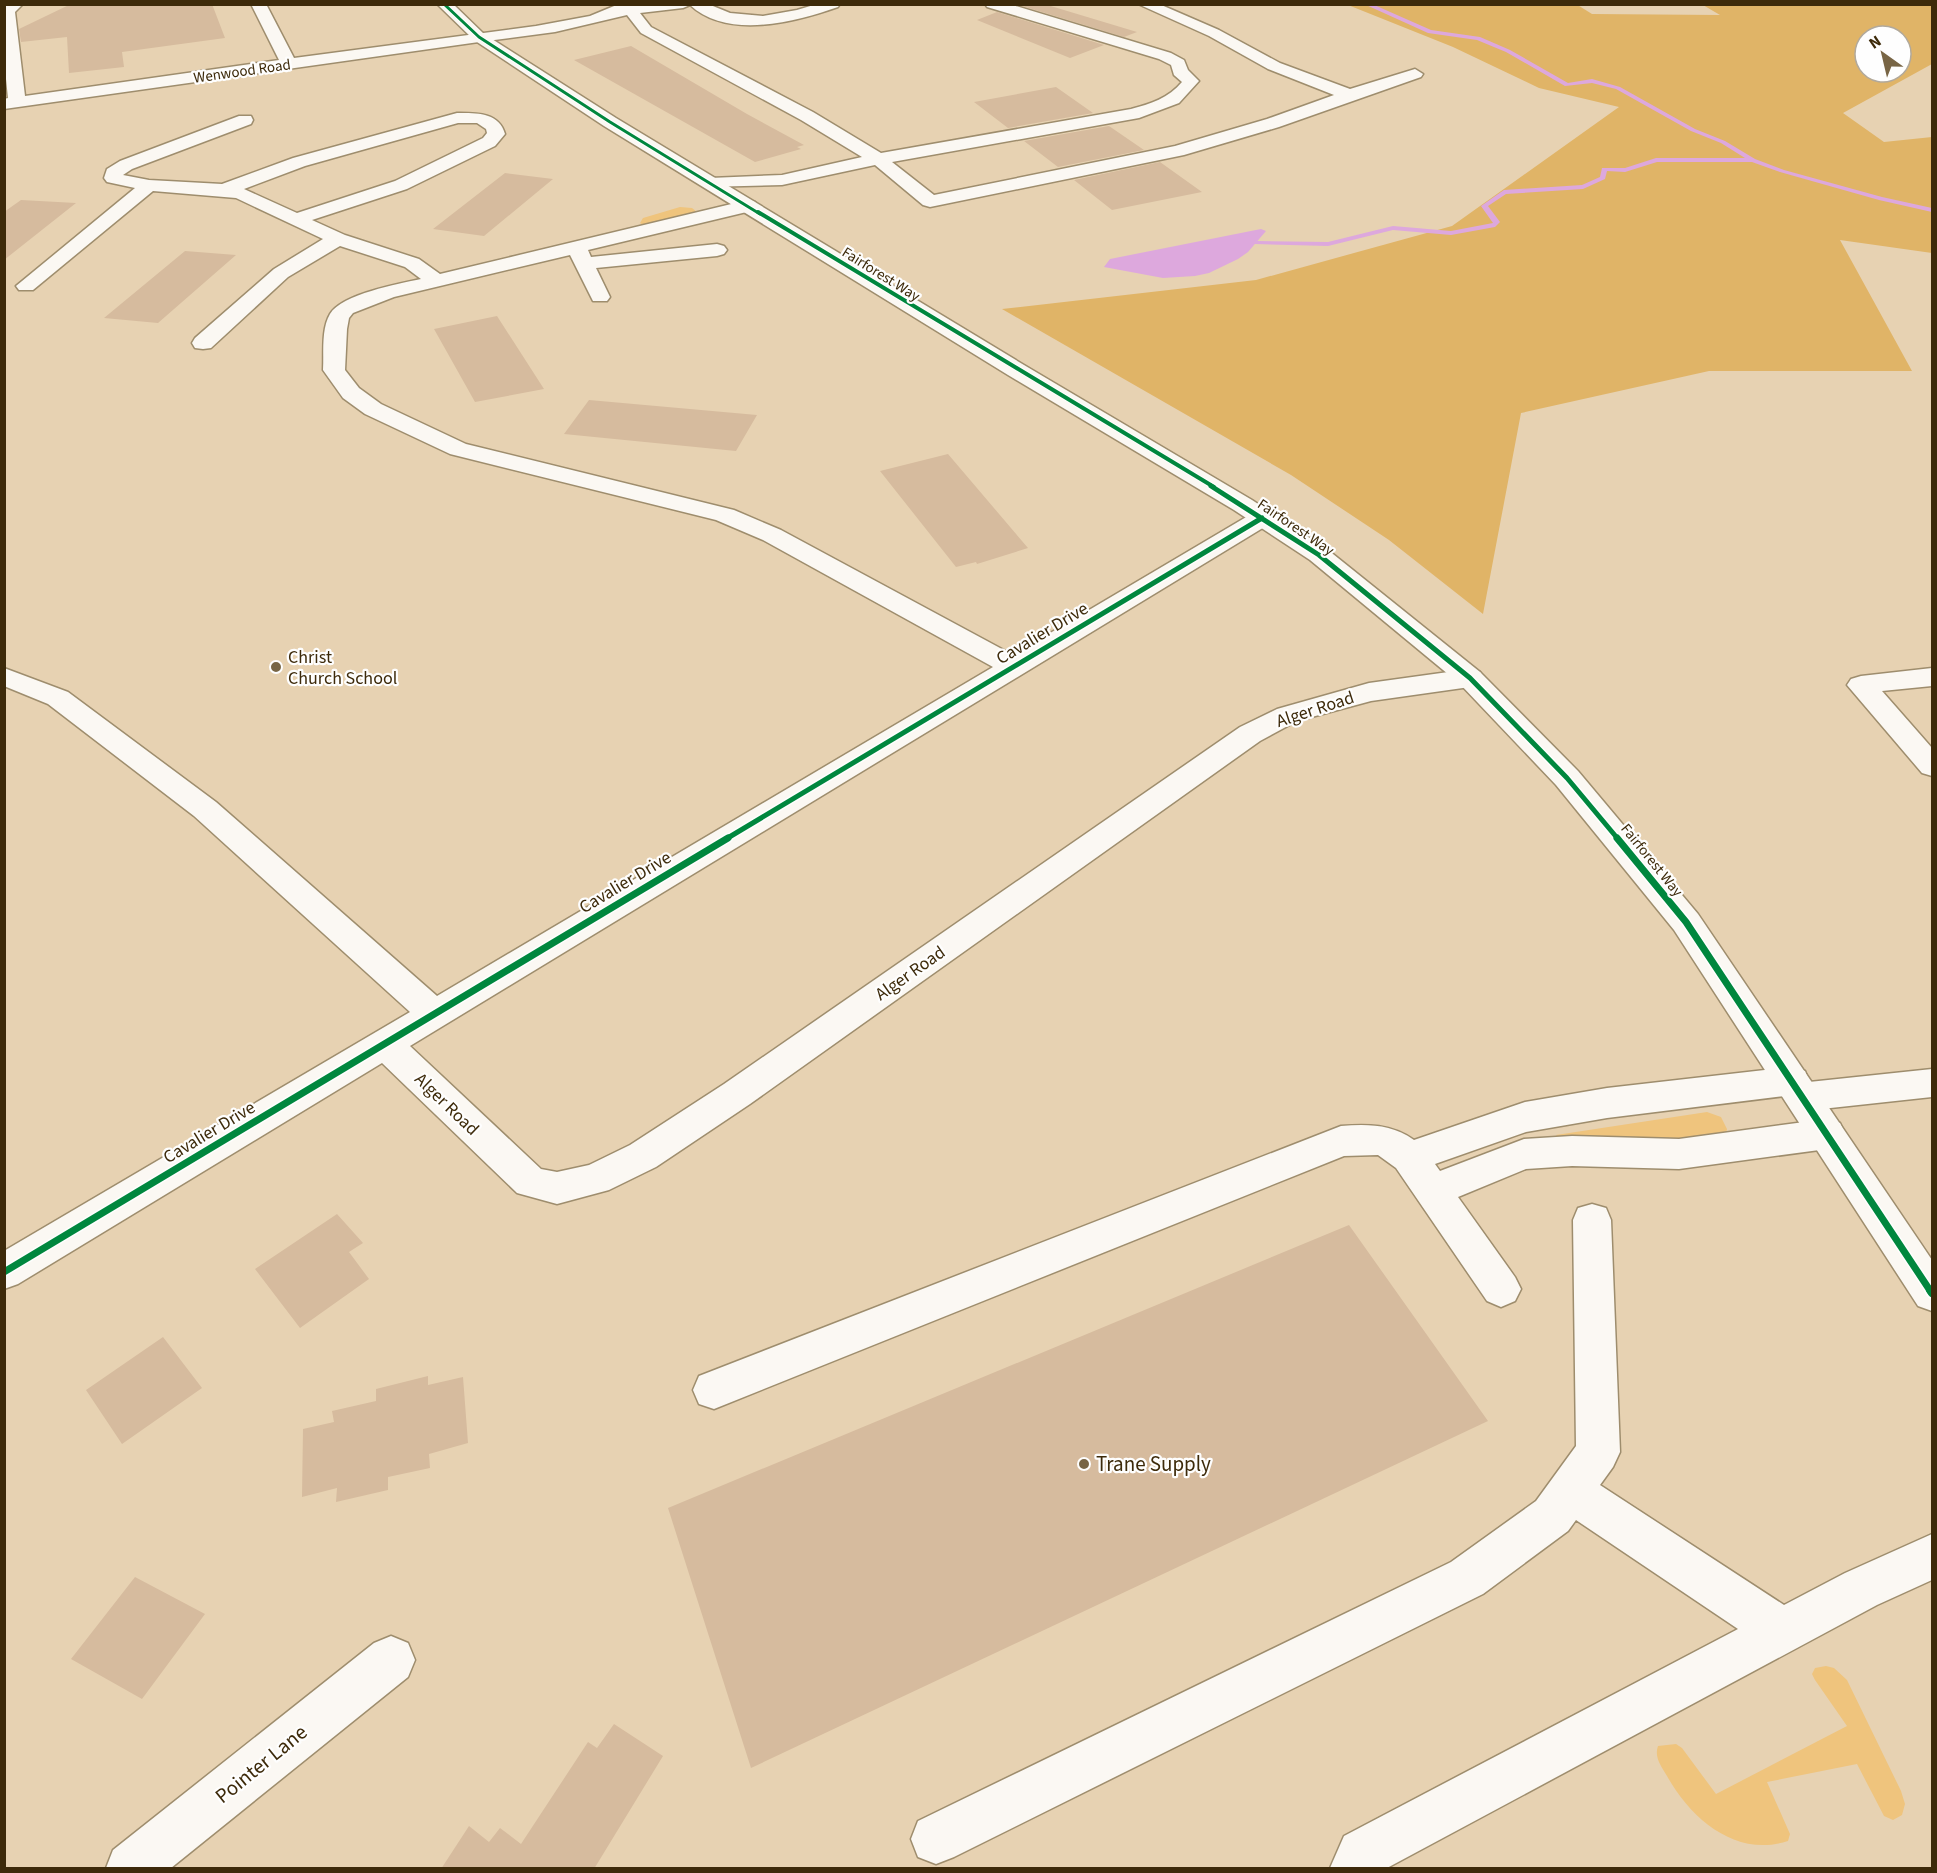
<svg xmlns="http://www.w3.org/2000/svg" width="1937" height="1873" font-family="'Source Sans 3',sans-serif">
  <style>
    .green { fill: #efc47d }
    .forest { fill: #e0b467; fill-rule: evenodd }
    .water { fill: #dda8dd }
    .lines { fill: none; stroke-linecap: round; stroke-linejoin: round }
    .stream { fill: #dda8dd; fill-rule: evenodd }
    .building { fill: #d6bb9e }
    .minor-casing { stroke: #9e8d6d; stroke-width: 3 }
    .major-casing { stroke: #9e8d6d; stroke-width: 3 }
    .minor { fill: #fbf8f3; fill-rule: evenodd }
    .major { fill: #fbf8f3; fill-rule: evenodd }
    .cycleway-far4-casing { stroke: #fefefe; stroke-width: 5 }
    .cycleway-far3-casing { stroke: #fefefe; stroke-width: 6 }
    .cycleway-far2-casing { stroke: #fefefe; stroke-width: 8 }
    .cycleway-far1-casing { stroke: #fefefe; stroke-width: 10 }
    .cycleway-casing { stroke: #fefefe; stroke-width: 12 }
    .cycleway-far4 { stroke: #00873e; stroke-width: 3 }
    .cycleway-far3 { stroke: #00873e; stroke-width: 4 }
    .cycleway-far2 { stroke: #00873e; stroke-width: 5 }
    .cycleway-far1 { stroke: #00873e; stroke-width: 7 }
    .cycleway { stroke: #00873e; stroke-width: 8 }
    .poi-dot { fill: #786545; stroke: #fefefe; stroke-width: 2 }
    .labels { text-anchor: middle; stroke-width: 4.5; stroke-linejoin: round; paint-order: stroke }
    .far-street-label { font-size: 15px; fill: #3d2a0a; stroke: #fefefe }
    .street-label { font-size: 18px; fill: #3d2a0a; stroke: #fefefe }
    .poi-label { font-size: 18px; fill: #3d2a0a; stroke: #fefefe; text-anchor: start }
    .near-poi-label { font-size: 21px; fill: #3d2a0a; stroke: #fefefe; text-anchor: start }
    .near-street-label { font-size: 21px; fill: #3d2a0a; stroke: #fefefe }
  </style>
  <rect width="100%" height="100%" fill="#e7d2b2"/>
  <path class="green" d="M680,207L692,208L697,212L644,226L640,223L643,218Z
    M1707,1112L1721,1117L1727,1129L1726,1135L1672,1143L1558,1138L1556,1135Z
    M1826,1666L1834,1668L1847,1680L1901,1791L1905,1804L1902,1815L1893,1820L1884,1816L1857,1764L1767,1782L1790,1834L1788,1841C1736,1858 1691,1819 1667,1776C1661,1766 1654,1757 1658,1746L1676,1744L1682,1748L1716,1794L1847,1726L1815,1680L1812,1674L1815,1668Z"/>
  <path class="forest" d="M1576,4L1592,14L1720,15L1703,5H1932V64L1843,113L1884,142L1932,137V253L1840,240L1912,371H1709L1521,413L1483,614L1389,540L1291,475L1002,309L1256,280L1452,226L1619,107L1539,88L1453,47L1348,5ZM1865,36H1901V72H1865Z"/>
  <path class="water" d="M1261,229L1266,231L1248,252L1238,259L1209,273L1195,276L1163,278L1104,267L1110,259Z"/>
  <g class="lines">
    <path class="stream" d="M1364,4H1372L1431,30L1480,37L1510,50L1568,83L1592,79L1620,87L1695,129L1725,141L1755,159L1784,170L1882,197L1932,208V212L1879,200L1780,172L1752,162H1657L1625,172L1607,171L1605,179L1583,189L1506,194L1488,206L1500,222L1495,227L1451,235L1393,230L1328,246L1255,244L1253,243L1257,241L1328,242L1393,226L1451,231L1493,223L1481,206L1504,190L1582,185L1600,177L1602,168H1625L1656,158H1745L1721,143L1691,131L1616,89L1592,83L1565,86L1506,52L1477,40L1428,33Z"/>
  </g>
  <path class="building" d="M71,4H212L225,38L122,52L124,67L69,73L67,37L21,42L19,29Z
    M1044,4L1137,32L1124,37L1019,5Z
    M997,12L1104,45L1070,58L977,20Z
    M631,46L747,114L804,145L797,147L801,149L755,162L574,60Z
    M1056,87L1093,113L1008,128L974,102Z
    M1109,126L1144,150L1058,167L1024,141Z
    M1160,162L1202,192L1112,210L1074,180Z
    M505,173L553,179L484,236L433,229Z
    M21,200L76,203L4,260V212Z
    M185,251L236,255L158,323L104,318Z
    M497,316L544,389L475,402L434,329Z
    M589,400L757,415L736,451L564,434Z
    M948,454L1028,548L977,564L976,562L956,567L880,471Z
    M337,1214L363,1243L349,1252L369,1279L300,1328L255,1269Z
    M1349,1225L1488,1421L751,1768L668,1508Z
    M163,1337L202,1388L122,1444L86,1390Z
    M428,1376V1385L463,1377L468,1443L429,1454L430,1468L388,1477V1490L336,1502L337,1488L302,1497L303,1429L334,1422L332,1411L376,1401V1389Z
    M135,1577L205,1614L142,1699L71,1659Z
    M614,1724L663,1756L594,1869H441L469,1826L489,1842L500,1828L521,1844L588,1742L597,1748Z"/>
  <g class="lines">
    <g class="minor-casing">
      <path id="minor" d="M6,4H23L15,12L25,96L279,60L251,4H266L294,58L536,26L590,16L619,4H708L730,13L763,16L797,10L817,4H840L838,7C795,22 728,40 690,5L683,8L640,13L651,27L813,112L881,153L1131,109C1150,104 1169,98 1182,82L1174,75L1171,65L1159,59L987,7L985,4H1009L1171,53L1184,60L1188,70L1199,81L1179,103L1139,118L892,162L934,195L1175,146L1267,119L1334,95L1268,69L1209,36L1138,4H1159L1219,30L1280,63L1350,89L1415,69L1423,74L1421,77L1279,127L1184,155L930,207L923,205L875,165L782,185L704,187L701,183L704,179L710,178L782,175L862,157L801,120L641,33L627,15L555,32L479,42L4,109V99L8,98L4,60Z
        M457,113C476,113 499,112 505,134L495,146L407,189L312,220L345,235L419,259L440,274L748,200L755,202L757,206L755,210L588,250L591,257L717,244L724,246L727,250L724,254L717,256L596,268L610,297L607,301H593L570,255L394,297L353,313L349,318L347,329L345,370L359,388L381,404L466,444L734,510L781,530L1013,655L1253,513L1262,511L1271,513L1274,518L1271,523L410,1046L541,1169L557,1172L589,1165L630,1145L724,1084L1240,727L1277,709L1369,683L1470,669L1480,672L1484,678L1480,684L1470,687L1371,701L1297,721L1260,741L750,1104L656,1167L609,1190L557,1204L517,1193L382,1063L18,1284L4,1289V1251L410,1012L194,816L48,704L4,686V668L68,692L216,802L437,996L993,667L763,540L716,520L450,454L365,414L343,398L323,370C324,353 321,329 330,314C342,294 398,284 421,279L405,267L340,246L288,277L211,348L203,349L195,348L192,343L195,338L274,269L323,239L236,198L153,191L33,290H19L16,286L135,188L107,182L104,178L107,169L120,161L239,116H251L253,120L251,124L132,169L123,175L149,180L222,184L293,158ZM458,123H477L486,129L487,133L483,138L395,181L297,213L244,189L305,166Z
        M1932,668V686L1882,691L1932,748V776L1922,773L1847,685L1851,679L1861,676Z
        M1792,1067L1805,1071L1809,1082L1932,1069V1097L1803,1111L1790,1107L1785,1096L1607,1118L1526,1132L1435,1164L1440,1171L1524,1139L1572,1136L1679,1139L1827,1119L1840,1123L1845,1134L1840,1145L1827,1149L1679,1169L1572,1166L1526,1169L1458,1197L1515,1277L1521,1289L1515,1301L1501,1307L1487,1301L1396,1168L1378,1155L1344,1156L714,1409L699,1404L693,1390L699,1376L1341,1126C1368,1124 1391,1124 1414,1140L1525,1102L1607,1088Z
        M1592,1204L1606,1208L1611,1220L1620,1452L1613,1467L1600,1485L1784,1605L1845,1573L1932,1534V1580L1877,1605L1387,1868H1330L1344,1836L1738,1629L1576,1520L1568,1531L1483,1594L954,1857L936,1864L918,1857L911,1839L918,1821L1451,1562L1536,1501L1576,1446L1573,1220L1578,1208Z
        M391,1636L408,1643L415,1660L408,1677L171,1868H106L113,1850L374,1643Z"/>
    </g>
    <g class="major-casing">
      <path id="major" d="M437,4H453L484,34L616,118L1024,365L1252,500L1328,550L1480,672L1578,771L1698,914L1932,1260V1311L1918,1306L1674,930L1556,785L1460,684L1310,560L1234,510L1008,375L604,126L474,40Z"/>
    </g>
    <use href="#minor" class="minor"/>
    <use href="#major" class="major"/>
    <g class="cycleway-far4-casing">
      <path id="cycleway-far4" d="M444,4L479,37L610,122L760,214"/>
    </g>
    <g class="cycleway-far3-casing">
      <path id="cycleway-far3" d="M758,212L1214,487"/>
    </g>
    <g class="cycleway-far2-casing">
      <path id="cycleway-far2" d="M1211,486L1319,555L1470,678L1567,778L1618,839
        M726,839L1262,518"/>
    </g>
    <g class="cycleway-far1-casing">
      <path id="cycleway-far1" d="M1617,838L1686,922L1931,1292
        M4,1272L728,838"/>
    </g>
    <g class="cycleway-casing">
      <path id="cycleway" d="M1930,1290L1932,1293"/>
    </g>
    <use href="#cycleway-far4" class="cycleway-far4"/>
    <use href="#cycleway-far3" class="cycleway-far3"/>
    <use href="#cycleway-far2" class="cycleway-far2"/>
    <use href="#cycleway-far1" class="cycleway-far1"/>
    <use href="#cycleway" class="cycleway"/>
  </g>
  <g class="poi-dot">
    <circle cx="276" cy="667" r="6"/>
    <circle cx="1084" cy="1464" r="6"/>
  </g>
  <g class="labels">
    <g class="far-street-label">
      <text transform="translate(242 71) rotate(-8)" y="5">Wenwood Road</text>
      <text transform="translate(881 274) rotate(32)" y="5">Fairforest Way</text>
      <text transform="translate(1296 527) rotate(34)" y="5">Fairforest Way</text>
      <text transform="translate(1652 860) rotate(51)" y="5">Fairforest Way</text>
    </g>
    <g class="street-label">
      <text transform="translate(1042 633) rotate(-31)" y="6">Cavalier Drive</text>
      <text transform="translate(1315 709) rotate(-18)" y="6">Alger Road</text>
      <text transform="translate(625 882) rotate(-31)" y="6">Cavalier Drive</text>
      <text transform="translate(910 973) rotate(-35)" y="6">Alger Road</text>
      <text transform="translate(447 1104) rotate(44)" y="6">Alger Road</text>
      <text transform="translate(209 1132) rotate(-31)" y="6">Cavalier Drive</text>
    </g>
    <g class="poi-label">
      <text x="288" y="663">Christ<tspan x="288" dy="21">Church School</tspan></text>
    </g>
    <g class="near-poi-label">
      <text x="1096" y="1471">Trane Supply</text>
    </g>
    <g class="near-street-label">
      <text transform="translate(261 1764) rotate(-39)" y="7">Pointer Lane</text>
    </g>
  </g>
  <rect width="1937" height="1873" fill="none" stroke="#3d2a0a" stroke-width="12"/>
  <g transform="translate(1883 54) rotate(326)"><circle r="28" fill="#fefefe" stroke="#b1a99c" stroke-width="1.5"/>
  <path d="M0-4.5L10 22L0 15L-10 22Z" fill="#786545"/>
  <text y="-9" font-size="16" font-weight="bold" text-anchor="middle" fill="#3d2a0a">N</text>
  </g>
</svg>
